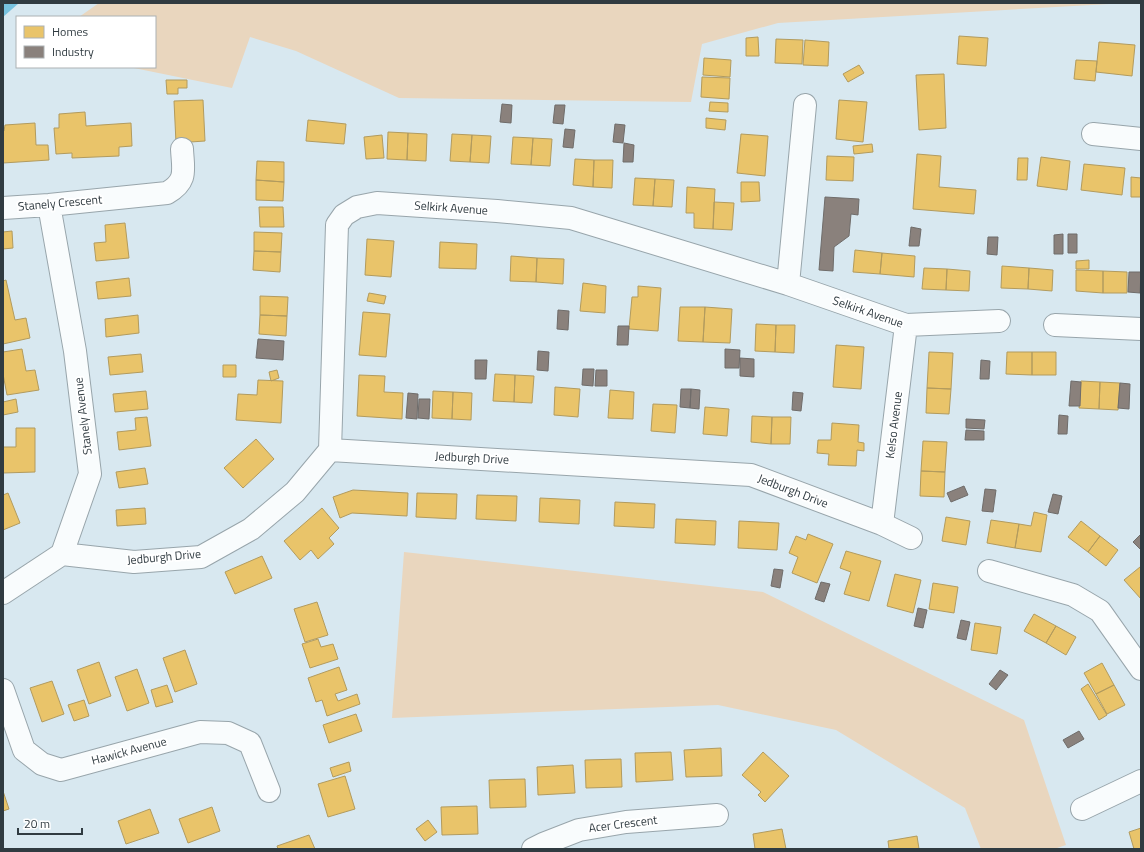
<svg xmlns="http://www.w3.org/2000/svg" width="1144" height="852" font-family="'Titillium Web',sans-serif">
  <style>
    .green { fill: #e9d6be }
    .water { fill: #77c2df }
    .homes { fill: #e9c46a; stroke: #b29b5e }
    .industry { fill: #8a817c; stroke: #6f6c6a }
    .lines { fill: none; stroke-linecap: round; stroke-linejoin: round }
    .minor-casing { stroke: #98a5ab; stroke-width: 24 }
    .minor { stroke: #f9fcfd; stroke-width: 22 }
    .labels { text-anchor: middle; stroke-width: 4; stroke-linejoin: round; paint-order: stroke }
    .street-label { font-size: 12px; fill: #303b41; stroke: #fff }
  </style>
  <rect width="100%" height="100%" fill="#d8e8f0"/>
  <path class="green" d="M99,3H1127L778,23L702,44L691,102L399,98L296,51L250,37L232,88L129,67H155V17H79Z
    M404,552L763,592L1024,720L1066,845L1054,849H981L965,808L836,730L718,705L392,718Z"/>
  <path class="water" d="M3,3H19L3,17Z"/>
  <path class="homes" d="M959,36L988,38L986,66L957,64Z
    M758,37L759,56H746V38Z
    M776,39L803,40L802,64L775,63Z
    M805,40L829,42L828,66L803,65Z
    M1099,42L1135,45L1132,76L1096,72Z
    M704,58L731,60L730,77L703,75Z
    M1076,60L1097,61L1095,81L1074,79Z
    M859,65L864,73L848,82L843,74Z
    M944,74L946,128L919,130L916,75Z
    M702,77L730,78L729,99L701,97Z
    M166,80H187V88H178V94H167Z
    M203,100L205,141L176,143L174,101Z
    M839,100L867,102L863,142L836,139Z
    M710,102L728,103V112L709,111Z
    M85,112L86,126L131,123L132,146L119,147V156L72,158V153L56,154L54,128H59V114Z
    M706,118L726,120L725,130L706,128Z
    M308,120L346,124L344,144L306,141Z
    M35,123L36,145H48L49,160L3,163V131H4L5,125Z
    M388,132L408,133L407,160L387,159Z
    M408,133L427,134L426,161L407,160Z
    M452,134L472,135L470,162L450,161Z
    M741,134L768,136L765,176L737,173Z
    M382,135L384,158L366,159L364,137Z
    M472,135L491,136L489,163L470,162Z
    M513,137L533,138L531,165L511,164Z
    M533,138L552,139L550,166L531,165Z
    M872,144L873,152L854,154L853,146Z
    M917,154L941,156L939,187L976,190L974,214L913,209Z
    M827,156L854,157L853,181L826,180Z
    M1041,157L1070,161L1067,190L1037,186Z
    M1018,158H1028L1027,180H1017Z
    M575,159L594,160L593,187L573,185Z
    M594,160H613L612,188L593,187Z
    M257,161L284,162V182L256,180Z
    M1084,164L1125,168L1122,195L1081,190Z
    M1131,177L1141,178V197H1131Z
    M635,178L655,179L653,206L633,205Z
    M655,179L674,180L672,207L653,206Z
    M256,180L284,182L283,201L256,200Z
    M741,182H759L760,201L741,202Z
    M687,187L715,189L713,229L694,228V213H686Z
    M714,202L734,203L732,230L713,229Z
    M259,207H283L284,227H260Z
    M125,223L129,258L96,261L94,243L106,242L105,225Z
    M12,231L13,248L3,249V232Z
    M254,232L282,233L281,252L254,251Z
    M367,239L394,241L391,277L365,275Z
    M440,242L477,244L476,269L439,268Z
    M855,250L882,253L880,274L853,272Z
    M254,251L281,252L280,272L253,270Z
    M882,253L915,256L914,277L880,274Z
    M511,256L537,258L536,282L510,281Z
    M537,258L564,259L563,284L536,282Z
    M1089,260V269H1076V261Z
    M1002,266L1029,268L1028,289L1001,288Z
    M924,268L947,269L946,290L922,289Z
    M1029,268L1053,270L1052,291L1028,289Z
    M947,269L970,271L969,291L946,290Z
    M1076,270L1103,271V293L1076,291Z
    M1103,271L1127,272V293H1103Z
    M129,278L131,296L98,299L96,282Z
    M6,280L15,320L26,318L30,338L3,344V281Z
    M583,283L606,286L605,313L580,311Z
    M638,286L661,288L658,331L629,329L632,297H638Z
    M369,293L386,296L384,304L367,301Z
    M260,296L288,297L287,316L260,315Z
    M680,307H705L703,342L678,341Z
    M705,307L732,309L730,343L703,342Z
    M363,312L390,314L386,357L359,355Z
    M138,315L139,333L106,337L105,319Z
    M260,315L287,316L286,336L259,334Z
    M756,324L776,325L775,352L755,351Z
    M776,325H795L794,353L775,352Z
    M836,345L864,347L861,389L833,387Z
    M22,349L26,371L35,370L39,390L7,395L3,374V352Z
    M929,352L953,353L951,389L927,388Z
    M1007,352H1032V375L1006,374Z
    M1032,352H1056V375H1032Z
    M141,354L143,372L110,375L108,357Z
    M223,365H236V377H223Z
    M277,370L279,378L271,381L269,372Z
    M495,374L515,375L514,402L493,401Z
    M359,375L385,376L384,392L403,393L402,419L357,416Z
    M515,375L534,376L532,403L514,402Z
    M258,380L283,381L281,423L236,420L238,394L257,395Z
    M1081,381L1100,382L1099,409L1079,408Z
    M1100,382L1120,383L1118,410L1099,409Z
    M555,387L580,389L578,417L554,415Z
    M927,388L951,389L949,414L926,413Z
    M610,390L634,392L633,419L608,418Z
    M146,391L148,409L115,412L113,394Z
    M433,391L453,392L452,419L432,418Z
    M453,392L472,393L471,420L452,419Z
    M16,399L18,412L3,415V402Z
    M653,404L677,405L675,433L651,431Z
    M705,407L729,409L727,436L703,434Z
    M752,416L772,417L771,444L751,442Z
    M147,417L151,446L119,450L117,432L136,430L135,418Z
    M772,417H791L790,444H771Z
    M832,423L859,425L858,442L864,443V451L857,450L856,466L828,465L829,454L817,453L818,440H831Z
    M16,428H35V472L3,473V447H16Z
    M256,439L274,459L243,488L224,468Z
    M923,441L947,442L945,472L921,471Z
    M145,468L148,484L119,488L116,472Z
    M921,471L945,472L944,497L920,496Z
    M353,490L408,493L407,516L352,513L340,518L333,497Z
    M8,493L20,523L3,530V495Z
    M417,493L457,494L456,519L416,517Z
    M477,495L517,496L516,521L476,519Z
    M540,498L580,500L579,524L539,522Z
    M615,502L655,504L654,528L614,526Z
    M145,508L146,524L117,526L116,510Z
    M322,508L339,528L329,538L334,544L318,559L311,550L300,560L284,541Z
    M1034,512L1047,515L1041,552L1015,548L1019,524L1031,526Z
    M946,517L970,521L966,545L942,541Z
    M676,519L716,521L715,545L675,543Z
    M991,520L1019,524L1015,548L987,543Z
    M739,521L779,523L777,550L738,548Z
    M1081,521L1100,536L1088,552L1068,537Z
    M808,534L833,544L817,583L792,573L798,557L789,553L796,536L806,540Z
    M1100,536L1118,550L1106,566L1088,552Z
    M846,551L881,561L869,601L844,594L851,572L840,568Z
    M262,556L272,578L235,594L225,572Z
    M1140,567L1141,568V599L1124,580Z
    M895,574L921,580L913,613L887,606Z
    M933,583L958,587L954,613L929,609Z
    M317,602L328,635L305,642L294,609Z
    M1034,614L1056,626L1046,643L1024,631Z
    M975,623L1001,627L997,654L971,650Z
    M1056,626L1076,637L1066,655L1046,643Z
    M318,639L321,647L333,644L338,659L310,668L302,644Z
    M185,650L197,684L175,692L163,658Z
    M99,662L111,696L89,704L77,670Z
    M1102,663L1114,685L1096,694L1084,673Z
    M339,667L347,690L335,694L338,701L357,694L360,704L327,716L322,700L316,702L308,678Z
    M137,669L149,703L127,711L115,677Z
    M52,681L64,714L42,722L30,688Z
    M1088,684L1107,715L1099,720L1081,689Z
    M167,685L173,702L156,707L151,690Z
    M1114,685L1125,705L1107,714L1096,694Z
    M84,700L89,716L74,721L68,705Z
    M356,714L362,731L329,743L323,725Z
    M721,748L722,776L686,777L684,750Z
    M671,752L673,780L636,782L635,753Z
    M763,752L789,776L765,802L758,795L761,792L742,775Z
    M621,759L622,787L586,788L585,760Z
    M349,762L351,771L333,777L330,768Z
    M573,765L575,793L538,795L537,767Z
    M345,776L355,809L328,817L318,784Z
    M525,779L526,807L490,808L489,780Z
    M3,791L9,809L3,811Z
    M477,806L478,834L442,835L441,807Z
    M212,807L220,831L188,843L179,819Z
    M150,809L159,833L126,844L118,821Z
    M428,820L437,832L425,841L416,829Z
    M1141,828V849H1134L1129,832Z
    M782,829L786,849H755L753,834Z
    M309,835L315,849H278L277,846Z
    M917,836L919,849H889L888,841Z"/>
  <path class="industry" d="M502,104L512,105L511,123L500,122Z
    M555,105H565L563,124L553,123Z
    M615,124L625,125L623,143L613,142Z
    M565,129L575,130L573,148L563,147Z
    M624,143L634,145L633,162H623Z
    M825,197L859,199L858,215L851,214L849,236L834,247L833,271L819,270Z
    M911,227L921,229L919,246H909Z
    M1063,234V254H1054V235Z
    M1068,234H1077V253H1068Z
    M988,237H998L997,255L987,254Z
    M1129,272H1141L1140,293L1128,292Z
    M558,310L569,311L568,330L557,329Z
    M618,326H629L628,345H617Z
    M258,339L284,341L283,360L256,358Z
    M725,349L740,350L739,368H725Z
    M538,351L549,352L548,371L537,370Z
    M740,358L754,359V377L740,376Z
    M475,360H487L486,379H475Z
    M981,360L990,361L989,379H980Z
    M583,369H594L593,386L582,385Z
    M596,370H607V386H595Z
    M1071,381L1081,382L1080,406H1069Z
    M1120,383L1130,384L1129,409L1118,408Z
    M681,389H691L690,408L680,407Z
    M691,389L700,390L699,409L690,408Z
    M793,392L803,393L801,411L792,410Z
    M408,393L418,394L417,419L406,418Z
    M419,399H430L429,419L418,418Z
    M1059,415L1068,416L1067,434H1058Z
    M966,419L985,420L984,429L966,428Z
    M966,430L984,431V440H965Z
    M964,486L968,495L951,502L947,493Z
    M985,489L996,490L993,512L982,511Z
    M1053,494L1062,496L1058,514L1048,512Z
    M1141,534V548L1140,549L1133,542Z
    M774,569L783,570L780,588L771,586Z
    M821,582L830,584L824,602L815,599Z
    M918,608L927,610L923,628L914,626Z
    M961,620L970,622L966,640L957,638Z
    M1000,670L1008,675L996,690L989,684Z
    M1079,731L1084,739L1068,748L1063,740Z"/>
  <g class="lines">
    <g class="minor-casing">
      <path id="minor" d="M1093,134L1141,139
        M3,208L49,205L167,193C188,181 183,170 182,149
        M788,284L805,105
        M1055,325L1141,329
        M330,450L337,225L344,215L357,207L377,203L497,211L571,218L788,284L906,325L999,321
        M882,524L906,325
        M62,554L134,562L201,557L251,529L295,492L330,450L751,475L882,524L911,538
        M989,571L1073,595L1100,611L1141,669
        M3,593L62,554L90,474L75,351L49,205
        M3,690L24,750L42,764L61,770L200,732L228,733L250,743L269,791
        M1082,809L1141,781
        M533,849L543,844L579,830L626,822L717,815"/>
    </g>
    <use href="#minor" class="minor"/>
  </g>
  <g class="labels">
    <g class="street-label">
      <text transform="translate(60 203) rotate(-5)" y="4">Stanely Crescent</text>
      <text transform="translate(451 208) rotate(4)" y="4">Selkirk Avenue</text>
      <text transform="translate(868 312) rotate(19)" y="4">Selkirk Avenue</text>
      <text transform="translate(83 416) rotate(-97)" y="4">Stanely Avenue</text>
      <text transform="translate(894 425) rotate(-83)" y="4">Kelso Avenue</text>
      <text transform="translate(472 458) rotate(3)" y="4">Jedburgh Drive</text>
      <text transform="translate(793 491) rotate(21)" y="4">Jedburgh Drive</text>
      <text transform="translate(164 557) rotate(-5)" y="4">Jedburgh Drive</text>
      <text transform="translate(129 751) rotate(-15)" y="4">Hawick Avenue</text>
      <text transform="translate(623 824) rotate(-7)" y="4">Acer Crescent</text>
    </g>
  </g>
  <rect width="1144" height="852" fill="none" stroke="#303b41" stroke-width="8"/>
  <rect x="16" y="16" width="140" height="52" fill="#ffffff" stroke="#acb1b3"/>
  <rect x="24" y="26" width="20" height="12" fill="#e9c46a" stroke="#acb1b3"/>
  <text x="52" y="36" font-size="12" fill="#303b41">Homes</text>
  <rect x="24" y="46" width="20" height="12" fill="#8a817c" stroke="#acb1b3"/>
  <text x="52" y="56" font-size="12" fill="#303b41">Industry</text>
  <path d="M18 828v6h64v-6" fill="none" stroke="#303b41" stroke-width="2"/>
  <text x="24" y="828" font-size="12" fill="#303b41" stroke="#ffffff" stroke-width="3" paint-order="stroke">20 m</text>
</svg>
